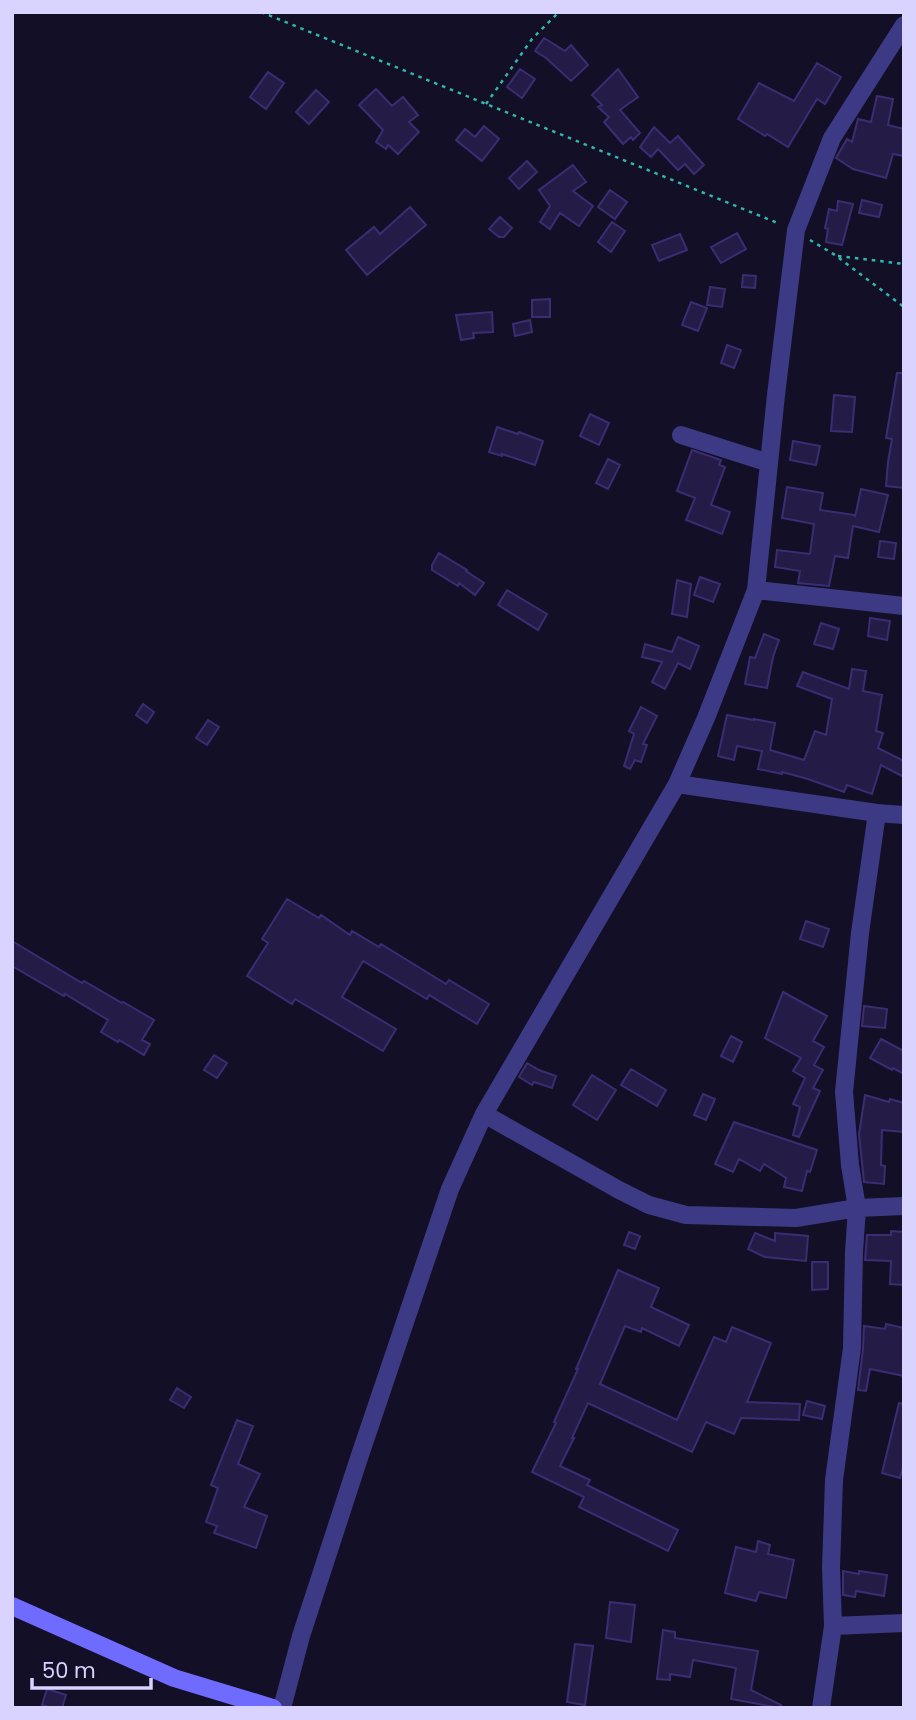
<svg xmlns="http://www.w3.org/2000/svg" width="916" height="1720" font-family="Poppins,sans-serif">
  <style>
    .building { fill: #241b47; stroke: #3b2d73; stroke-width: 2 }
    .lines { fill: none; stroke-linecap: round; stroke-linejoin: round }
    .path { stroke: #2fb8b0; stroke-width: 2.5; stroke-dasharray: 3.5 5; stroke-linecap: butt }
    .street { stroke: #3d3a85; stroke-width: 18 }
    .secondary { stroke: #6f6bff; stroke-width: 18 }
  </style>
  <rect width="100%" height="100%" fill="#130f26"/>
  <path class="building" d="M544,38L565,51L571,45L588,65L571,81L546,58L535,51Z
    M817,63L841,77L825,104L817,99L788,147L767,134L765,136L738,119L759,83L794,101Z
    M520,69L535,79L522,98L507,87Z
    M618,69L638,97L620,110L640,133L633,140L631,137L623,144L604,122L609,117L598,107L602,105L592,95Z
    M268,72L284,83L266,109L250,97Z
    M376,89L392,106L403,97L418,115L409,122L419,132L398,154L388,145L386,149L376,142L383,130L359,105Z
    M316,90L329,102L309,124L296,112Z
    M877,96L893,99L888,125L904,129V156L893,154L886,178L853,169L836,158L847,139L852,142L858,119L871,122Z
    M484,126L499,139L482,161L456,140L465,129L475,137Z
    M654,127L670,143L678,136L704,165L694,174L685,164L678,170L658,149L651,157L640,147Z
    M527,161L537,172L519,189L509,178Z
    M573,165L586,182L573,191L593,206L579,226L560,213L550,229L540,222L550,206L539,190Z
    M610,190L627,202L615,219L598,207Z
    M862,200L882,205L879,217L859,213Z
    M838,201L853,204L842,245L826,242L828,229L825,228L829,209L837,211Z
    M410,207L426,225L367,275L346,250L374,227L380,234Z
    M500,217L512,228L504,237H499L489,229Z
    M612,222L625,231L611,252L598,242Z
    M737,233L746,249L721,263L711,247Z
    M680,234L687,250L659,261L652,245Z
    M743,275L756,276L755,288L742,287Z
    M710,287L725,289L722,307L707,305Z
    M550,299V317H532V300Z
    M691,302L707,308L698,331L682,325Z
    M492,312L493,332L473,333L474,338L461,340L456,315Z
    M530,320L532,332L515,336L513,324Z
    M727,345L741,350L734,368L721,363Z
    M897,373H904V488L886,486L888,462L892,439L886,438Z
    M834,395L855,397L852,432L831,431Z
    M590,414L609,423L599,445L580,436Z
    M497,427L518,434L519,432L543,441L535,465L502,454V456L489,452Z
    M793,441L820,446L816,465L790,460Z
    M692,450L721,460L719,465L725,467L711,505L730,512L722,534L686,520L695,498L677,491Z
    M608,459L620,465L608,489L596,483Z
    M787,487L823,493L820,510L855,515V517L861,489L888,495L879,532L853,526L848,558L835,556L829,586L798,583L800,571L775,567L777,550L810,554L814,524L782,518Z
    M880,541L896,543L894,559L878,557Z
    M439,553L467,570L466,571L484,583L475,595L459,583L458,586L432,570V565Z
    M700,577L720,584L713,602L694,595Z
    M677,580L691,584L687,617L672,614Z
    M507,590L547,614L538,630L498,605Z
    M870,618L890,621L887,640L868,636Z
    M821,623L839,629L833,649L814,644Z
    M764,634L779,640L773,657L767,688L745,684L750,657L755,658Z
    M678,637L699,646L690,669L678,663L665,689L652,682L662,662L642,657L645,644L672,652Z
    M852,669L866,671L863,691L882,695L876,731L883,733L878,748L904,761V777L881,765L872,794L847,785L844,792L808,779L782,772V774L758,769L762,751L737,746L734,760L718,756L727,715L754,720V719L775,723L770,750L804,760L815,731L826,735L832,699L797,686L803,672L849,689Z
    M143,704L154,712L147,723L136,715Z
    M641,707L657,716L643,744L647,745L641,762L635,760L630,769L624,766L634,734L629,731Z
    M208,720L219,727L207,745L196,738Z
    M287,899L319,918L321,915L350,935L352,931L379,947L381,944L446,984L449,980L489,1004L477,1024L429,995L427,999L363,961L342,997L396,1029L383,1051L295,999L292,1004L247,976L268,943L262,939Z
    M806,921L829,929L823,947L800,939Z
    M12,941L82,983L84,981L122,1003L123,1002L154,1020L142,1040L150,1044L144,1055L119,1040L118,1042L101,1032L108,1020L65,994L64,996L12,966Z
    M783,992L827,1016L813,1041L824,1047L814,1065L823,1070L813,1088L820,1091L799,1137L793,1135L800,1107L793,1104L805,1078L793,1071L801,1058L765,1038Z
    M864,1006L887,1009L885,1028L862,1026Z
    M731,1036L742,1042L733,1062L721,1056Z
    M881,1039L904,1051V1074L893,1068L892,1070L870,1058Z
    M214,1055L227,1063L217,1078L204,1070Z
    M527,1063L539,1070L556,1076L552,1088L534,1082L532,1085L519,1077Z
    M631,1069L666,1090L657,1106L621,1085Z
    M592,1075L616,1090L597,1120L573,1105Z
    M703,1094L715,1099L706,1120L694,1115Z
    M865,1095L889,1102L890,1099L904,1103V1132L882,1130L881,1165L885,1166L884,1184L864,1182L859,1134Z
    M734,1122L817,1150L810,1172L807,1171L802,1191L784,1187L786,1178L764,1164L760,1171L739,1159L733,1172L715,1164Z
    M891,1231L904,1232V1285L890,1284L891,1261L865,1260L867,1235H891Z
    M629,1232L640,1236L635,1249L624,1245Z
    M755,1233L775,1241V1233L808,1236L806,1261L765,1257L748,1249Z
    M812,1262H828V1289L812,1290Z
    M618,1270L659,1288L651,1307L689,1325L679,1346L642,1328L641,1332L625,1326L600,1384L677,1420L714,1337L726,1342L732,1327L771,1343L747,1402L800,1404L799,1420L741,1418L734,1434L706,1422L692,1452L588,1403L572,1438H574L560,1466L590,1480L587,1485L678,1530L668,1551L579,1507L584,1497L532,1472L556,1423L554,1422L578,1369H576Z
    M886,1324L904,1328V1376L870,1369L866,1391L858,1390L863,1349L864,1326L885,1329Z
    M177,1388L191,1397L184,1408L170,1400Z
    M807,1401L825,1406L822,1419L803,1415Z
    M899,1403L904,1404V1463L900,1478L882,1473Z
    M237,1420L253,1426L238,1464L260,1474L244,1507L267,1516L256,1548L214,1533L217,1526L206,1522L218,1488L211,1485Z
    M758,1541L770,1545L768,1554L794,1560L786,1598L759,1592L756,1601L725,1593L736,1547L756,1552Z
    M843,1571L859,1574V1571L887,1575L884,1596L856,1591L855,1597L843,1595Z
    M610,1602L635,1605L631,1642L606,1638Z
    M663,1630L675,1632V1638L758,1651L751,1690L781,1705L780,1708L731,1699L736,1668L693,1660L690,1677L670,1674V1680L657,1679Z
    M575,1644L593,1646L585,1705L567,1702Z
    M47,1689L66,1695L62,1708H52L42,1705Z"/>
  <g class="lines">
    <path class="path" d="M261,12L780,224
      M486,104L532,39L559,12
      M810,240L835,255L904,307
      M838,256L904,264"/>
    <path class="street" d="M681,435L769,463
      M756,590L904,606
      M677,784L877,813L904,815
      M484,1114L619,1190L649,1205L686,1215L796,1218L857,1208L904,1206
      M833,1626L904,1623
      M282,1708L301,1636L359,1458L450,1189L484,1114L677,784L706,718L756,590L776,395L796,230L832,138L904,25
      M821,1708L833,1626L831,1568L834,1480L852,1348L854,1252L857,1208L850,1165L844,1092L860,933L877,813"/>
    <path class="secondary" d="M12,1606L174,1678L273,1708"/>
  </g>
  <rect width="916" height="1720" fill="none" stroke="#d9d4ff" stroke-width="28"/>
  <path d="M32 1678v10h119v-10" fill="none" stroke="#d9d4ff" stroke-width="3.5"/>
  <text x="42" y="1678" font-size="21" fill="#d9d4ff" stroke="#130f26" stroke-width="5" paint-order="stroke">50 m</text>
</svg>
